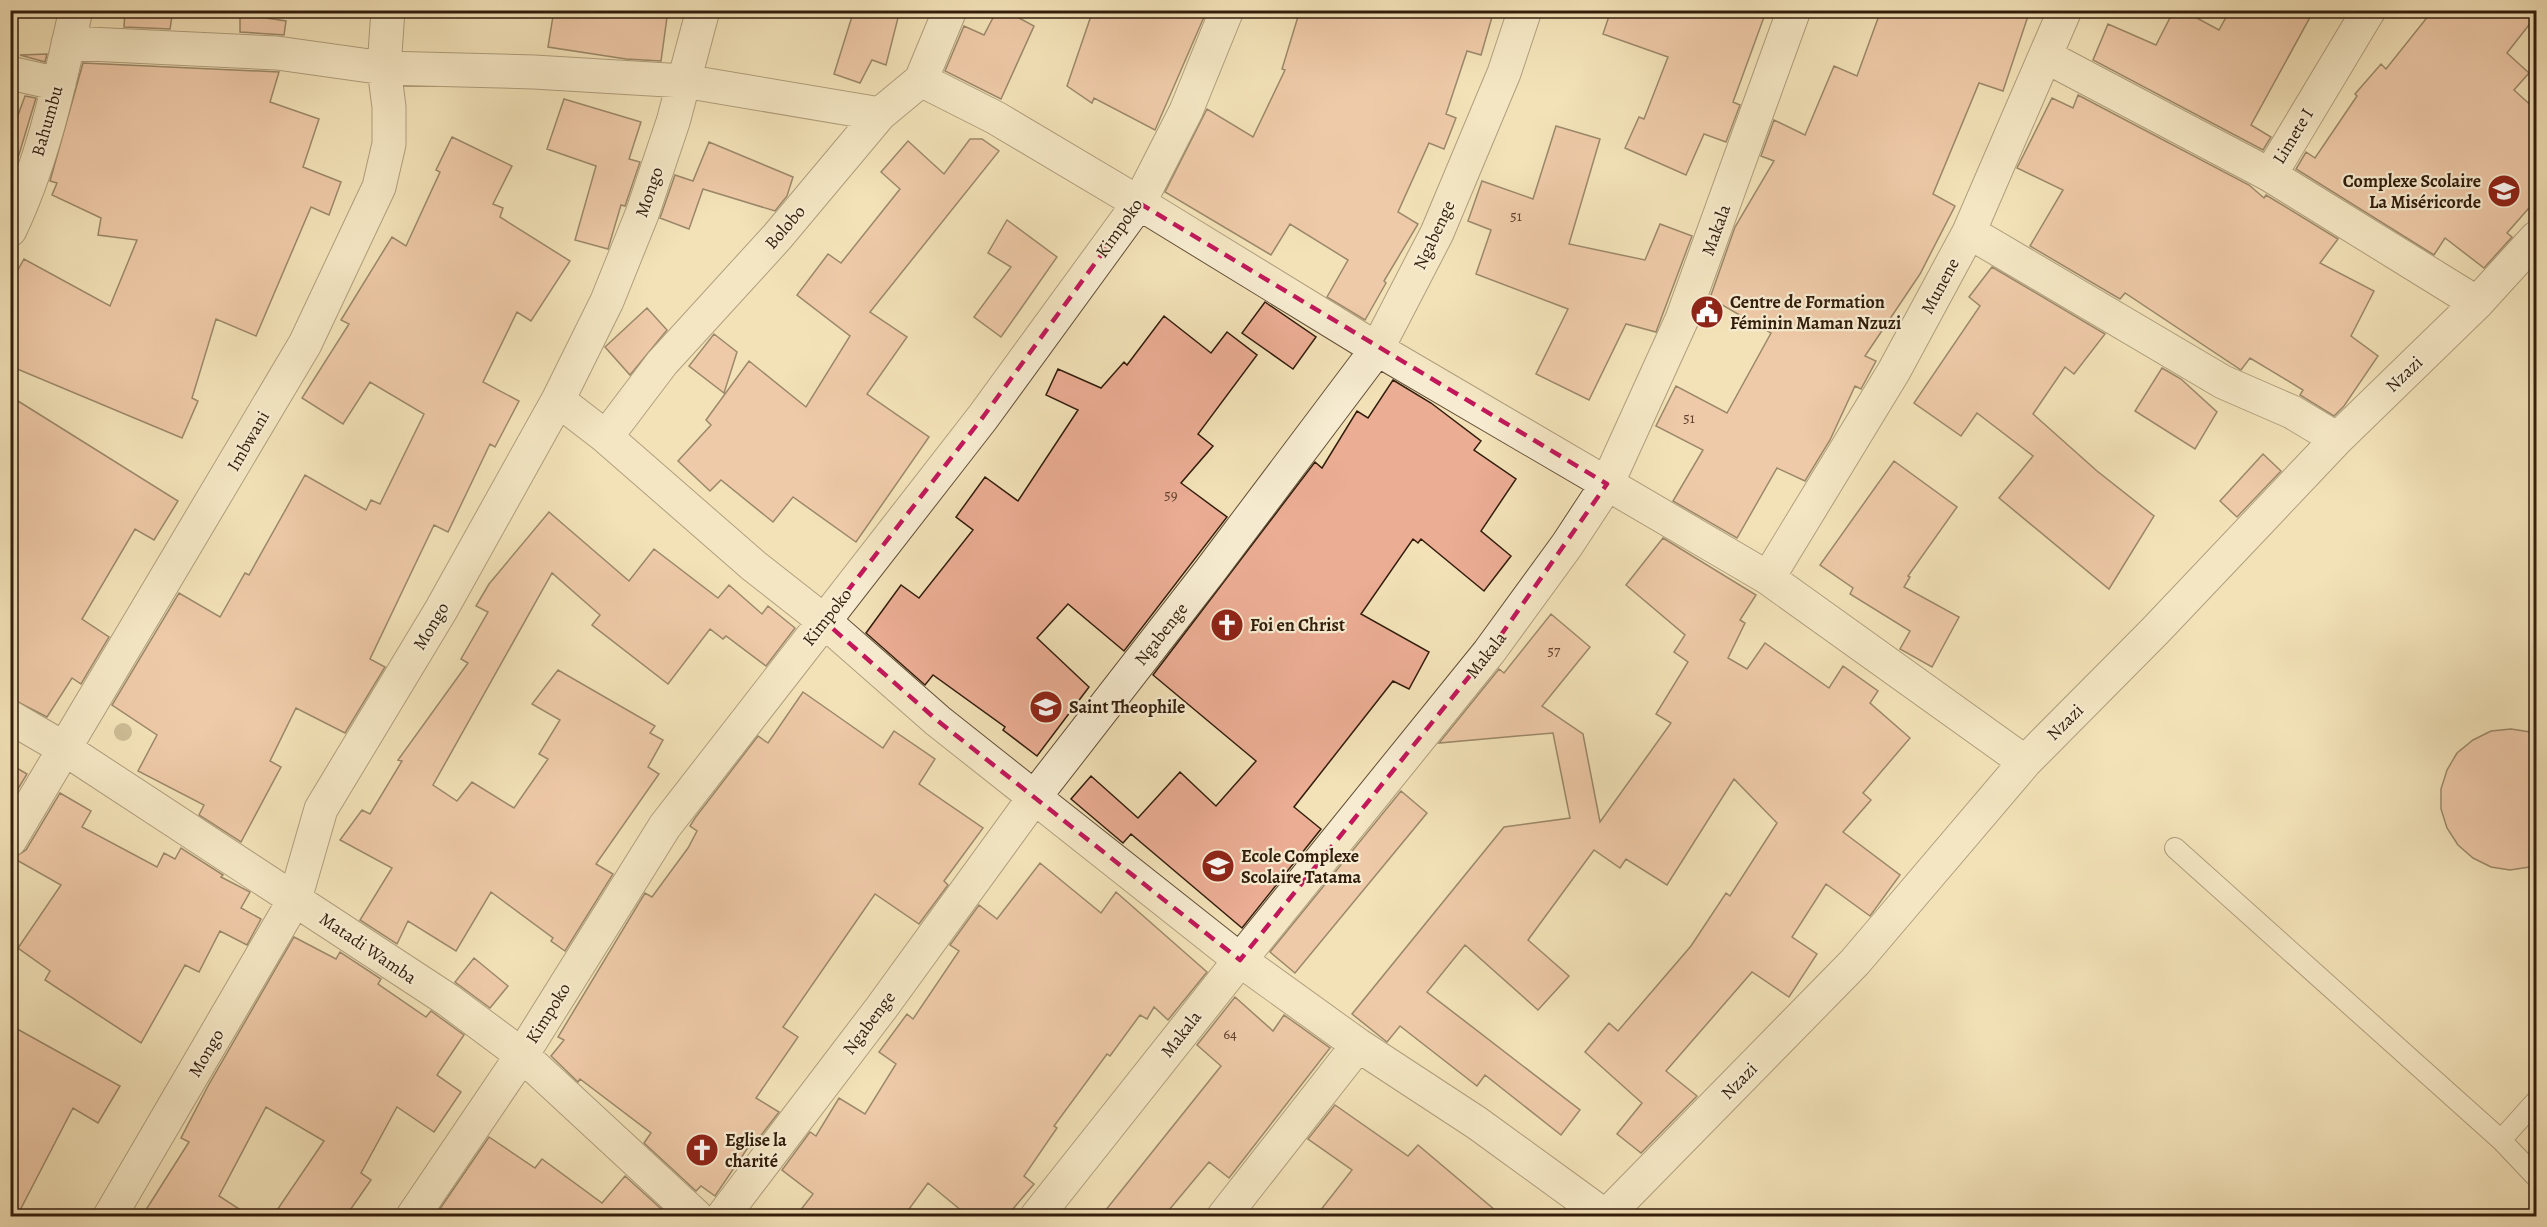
<svg xmlns="http://www.w3.org/2000/svg" width="2547" height="1227" font-family="Alegreya,serif">
  <style>
    .building { fill: #ebad94; stroke: #321d0c; stroke-width: 1.5 }
    .lines { fill: none; stroke-linecap: round; stroke-linejoin: round }
    .lane-casing { stroke: #624e37; stroke-width: 22 }
    .street-casing { stroke: #624e37; stroke-width: 35 }
    .lane { stroke: #f7ecd1; stroke-width: 20 }
    .street { stroke: #f7ecd1; stroke-width: 33 }
    .tree { fill: #a1916e }
    .marked { fill: none; stroke: #c2185b; stroke-width: 4.5; stroke-dasharray: 12 8; stroke-linejoin: round }
    .labels { text-anchor: middle; stroke-width: 4.5; stroke-linejoin: round; paint-order: stroke }
    .number-label { font-size: 15px; fill: #60412e }
    .street-label { font-size: 18px; fill: #321d0c; stroke: #f7ecd1 }
    .poi-label { font-size: 18px; font-weight: bold; fill: #321d0c; stroke: #f7ecd1; text-anchor: start }
  </style>
  <rect width="100%" height="100%" fill="#f3e2b8"/>
  <filter id="stains"><feTurbulence type="fractalNoise" baseFrequency=".00333" numOctaves="4"/><feColorMatrix values="0 0 0 0 .2 0 0 0 0 .09 0 0 0 0 .02 0 0 0 .5 -.17"/></filter>
  <radialGradient id="worn" r=".72"><stop offset=".6" stop-color="#630" stop-opacity="0"/><stop offset="1" stop-color="#630" stop-opacity=".3"/></radialGradient>
  <path class="building" d="M554,10H668L661,61L626,59L548,47Z
    M854,10H900L886,65L872,60L860,83L834,74Z
    M997,10H1004L1034,26L1001,99L945,71L964,26L984,35Z
    M1093,10H1207L1155,130L1094,98L1092,103L1067,86Z
    M1300,10H1494L1481,55L1467,51L1446,114L1456,118L1444,149L1429,143L1398,212L1418,224L1384,281L1386,283L1365,320L1327,297L1348,260L1290,224L1271,255L1165,192L1207,109L1253,137L1285,70L1282,69Z
    M1611,10H1746L1764,17L1733,102L1740,105L1726,142L1704,134L1686,175L1625,148L1639,117L1644,119L1668,57L1603,34Z
    M1881,10H2030L2003,91L1979,83L1933,194L1955,206L1920,274L1865,356L1876,361L1861,389L1855,386L1830,440L1805,481L1777,468L1737,538L1673,501L1703,450L1656,426L1676,386L1727,413L1771,333L1710,298L1735,227L1774,161L1761,156L1774,120L1805,135L1834,66L1857,76Z
    M2174,10H2182L2219,30L2230,10H2314L2251,125L2271,137L2263,150L2093,60L2108,24L2156,45Z
    M2433,10H2536V16L2507,53L2529,73L2514,90L2536,110V200L2507,233L2512,237L2484,268L2445,238L2434,255L2296,169L2306,152L2315,158L2357,96L2355,94L2381,64L2386,69Z
    M125,11L172,16L170,29L124,27Z
    M240,14L286,21L284,35L240,32Z
    M47,54L45,62L20,55Z
    M83,63L279,72L270,102L319,119L303,167L341,182L329,215L311,207L256,336L216,319L192,398L198,401L182,438L10,366V284L24,259L110,306L137,240L98,235L101,218L52,195L57,183L50,181Z
    M2078,95L2249,185L2264,198L2266,195L2338,239L2320,263L2374,291L2351,336L2378,356L2344,406L2334,416L2300,395L2303,390L2250,358L2241,370L2125,293L2120,299L2030,246L2063,190L2017,168L2052,98L2073,108Z
    M25,96L36,98L14,171L10,170V137Z
    M564,99L641,122L629,159L640,162L625,206L621,205L608,249L575,240L596,166L547,149Z
    M1556,126L1600,139L1569,244L1645,260L1660,224L1692,236L1656,332L1626,324L1589,400L1536,374L1568,309L1476,274L1491,230L1468,221L1482,181L1533,199Z
    M452,137L512,166L493,204L503,208L500,217L570,261L531,321L517,312L483,382L519,401L495,447L490,444L448,532L434,525L370,659L385,667L345,733L296,708L270,761L281,767L241,842L199,815L204,805L138,771L157,735L112,705L179,593L220,617L245,573L249,575L305,475L366,510L371,500L380,504L424,414L370,382L343,424L302,398L349,324L341,320L392,237L406,246L440,172L436,170Z
    M970,139H982L999,151L870,312L907,337L867,394L929,437L856,542L793,497L773,522L721,480L710,491L678,461L711,425L706,420L749,361L806,407L850,336L797,295L828,254L841,263L900,189L881,172L908,141L944,174Z
    M709,142L793,177L787,196L775,211L703,189L689,229L660,218L675,175L693,181Z
    M1007,220L1057,257L1001,337L974,317L1011,267L988,253Z
    M1992,267L2105,334L2074,374L2065,367L2033,414L2097,471L2154,516L2109,589L1999,498L2033,456L1977,413L1961,436L1914,403L1980,306L1969,297Z
    M1265,302L1316,337L1293,369L1242,333Z
    M647,308L667,330L630,375L605,347Z
    M1164,316L1211,353L1227,332L1257,355L1198,434L1213,446L1181,483L1227,517L1124,651L1068,604L1037,638L1089,687L1037,756L1003,730L1005,727L933,675L925,685L866,633L901,585L919,598L973,530L956,517L985,477L1018,501L1078,410L1046,395L1058,369L1101,388L1124,362L1127,365Z
    M714,334L737,352L724,393L689,366Z
    M2162,368L2181,379L2217,412L2195,449L2135,411Z
    M1393,380L1431,403L1481,441L1474,450L1516,479L1481,531L1511,556L1484,591L1421,539L1418,543L1413,539L1361,614L1429,652L1409,689L1393,681L1294,807L1321,829L1242,928L1131,834L1123,843L1071,799L1091,776L1138,818L1180,772L1216,806L1256,761L1153,675L1315,462L1322,468L1357,411L1368,418Z
    M10,396L178,501L154,540L135,529L82,619L109,637L81,684L72,678L47,717L10,698Z
    M2263,454L2281,471L2237,517L2220,501Z
    M1894,461L1957,507L1908,576L1910,577L1904,587L1959,617L1932,667L1900,649L1910,631L1850,594L1853,588L1820,565Z
    M549,512L629,581L654,549L718,598L729,585L762,614L768,606L795,628L766,666L726,636L723,639L710,629L668,684L592,625L600,615L552,573L433,785L457,801L472,782L514,808L548,759L539,754L560,720L532,704L558,670L655,726L650,733L663,740L648,767L659,774L596,864L613,874L565,951L551,941L553,938L491,892L456,951L408,921L397,944L360,920L392,868L340,840L362,810L370,814L402,761L398,760L468,663L461,659L488,612L476,606L489,584Z
    M1663,538L1756,595L1740,620L1745,623L1728,658L1747,669L1765,643L1829,688L1843,666L1878,691L1870,703L1910,738L1863,793L1871,800L1843,832L1900,875L1870,916L1826,884L1792,937L1817,954L1789,997L1752,972L1666,1071L1697,1096L1641,1153L1617,1134L1642,1103L1585,1052L1609,1023L1618,1031L1691,946L1726,893L1730,896L1777,823L1734,779L1667,885L1626,859L1620,868L1594,850L1528,940L1569,976L1538,1010L1465,945L1427,992L1580,1110L1561,1135L1485,1075L1477,1086L1400,1026L1387,1042L1352,1014L1504,827L1570,818L1553,733L1439,743L1499,669L1504,673L1551,614L1590,647L1542,706L1583,734L1600,822L1671,723L1656,714L1688,662L1674,652L1685,635L1626,585Z
    M803,692L883,748L894,731L935,759L919,784L983,828L944,881L948,885L919,924L875,894L783,1027L798,1037L756,1098L779,1112L752,1147L749,1146L715,1196L701,1186L696,1191L644,1143L651,1133L580,1079L578,1082L551,1056L564,1040L558,1037L645,893L652,897L688,848L697,831L690,826L695,818L758,736L768,743Z
    M2511,729L2536,733V866L2510,870L2491,867L2473,858L2458,845L2447,828L2441,809V789L2447,770L2457,753L2473,740L2491,731Z
    M10,764L27,774L10,802Z
    M1401,791L1427,813L1295,973L1270,952Z
    M60,793L91,811L82,827L157,867L164,853L175,859L181,848L223,875L221,877L250,892L241,908L261,919L247,945L220,931L199,972L185,965L141,1043L45,980L50,971L18,948L61,885L13,858L26,850Z
    M1040,863L1101,913L1116,892L1207,972L1168,1020L1154,1007L1147,1019L1140,1015L1110,1056L1107,1054L1054,1126L1057,1128L1024,1176L1034,1184L1007,1216H968L928,1183L904,1216H796L813,1194L782,1170L810,1132L816,1136L839,1098L865,1114L896,1064L879,1052L907,1014L913,1019L959,951L950,945L979,905L997,919Z
    M294,937L336,959L340,952L381,979L378,984L426,1017L431,1011L464,1035L437,1075L461,1092L434,1132L397,1107L361,1173L371,1180L346,1216H273L324,1141L266,1107L219,1196L250,1216H142L189,1142L181,1138L208,1086Z
    M474,958L508,986L490,1008L455,982Z
    M1235,997L1273,1031L1284,1015L1330,1048L1229,1178L1209,1162L1164,1216H1101L1221,1066L1197,1045Z
    M10,1025L120,1086L98,1123L73,1108L17,1216H10Z
    M1335,1105L1408,1156L1418,1145L1502,1216H1316L1352,1170L1308,1139Z
    M489,1137L535,1168L542,1159L602,1203L625,1176L669,1216H435Z"/>
  <g class="lines">
    <g class="lane-casing">
      <path id="lane" d="M2175,848L2501,1140L2536,1177
        M2501,1140L2536,1101"/>
    </g>
    <g class="street-casing">
      <path id="street" d="M2369,10L2270,175L2477,303
        M68,43L277,53L384,68L534,72L684,81L880,114
        M2047,57L2270,175
        M10,73L59,84
        M921,80L996,118L1139,203L1377,349L1768,578L2025,762
        M10,230C43,161 59,84 76,10
        M1969,232L2223,382L2292,412L2337,439
        M558,400L606,437L754,566L824,621L938,721L1240,960L1358,1045L1477,1123L1605,1216
        M606,437L662,363L777,237L880,114L921,80L950,10
        M1768,578L1894,371L1969,232L2065,10
        M10,717L65,749L448,1000L522,1055L696,1216
        M10,840L305,344L379,187L389,144V107L384,68L388,10
        M110,1216L295,899L321,809L441,610L558,400L607,301L642,214L673,122L703,10
        M413,1216L522,1055L665,826L983,417L1139,203L1186,111L1227,10
        M723,1216L882,1007L1036,795L1210,571L1377,349L1437,233L1504,73L1525,10
        M1037,1216L1240,960L1489,652L1567,545L1607,484L1682,319L1794,10
        M1224,1216L1358,1045
        M1606,1216L1855,962L2025,762L2155,631L2337,439L2477,303L2536,238"/>
    </g>
    <use href="#lane" class="lane"/>
    <use href="#street" class="street"/>
  </g>
  <circle class="tree" cx="123" cy="732" r="9"/>
  <path d="M0 0H2547V1227H0ZM1139,203L1607,484L1489,652L1240,960L938,721L824,621L983,417Z" fill="#f3e2b8" fill-opacity=".55" fill-rule="evenodd"/>
  <path class="marked" d="M1139,203L1607,484L1489,652L1240,960L938,721L824,621L983,417Z"/>
  <defs>
    <g id="school-disc" transform="scale(1.725)"><circle r="9.5" fill="#8f2418" stroke="#f7ecd1"/><path d="M0-5L7-2L0 1L-7-2ZM-4 1L0 2.5L4 1V4Q0 6-4 4Z" fill="#fff"/></g>
    <g id="civic-disc" transform="scale(1.725)"><circle r="9.5" fill="#8f2418" stroke="#f7ecd1"/><path d="M-.6-6.5H3V-4.5H.6V-3L4-1V1h2V6H-6V1h2V-1L-.6-3ZM-1.2 2.5V6h2.4V2.5Z" fill="#fff"/></g>
    <g id="church-disc" transform="scale(1.725)"><circle r="9.5" fill="#8f2418" stroke="#f7ecd1"/><path d="M-1.2-6h2.4v3.5h3.3v2.4h-3.3V6h-2.4V-.1h-3.3v-2.4h3.3Z" fill="#fff"/></g>
  </defs>
  <g fill-rule="evenodd">
    <use href="#school-disc" x="2504" y="191"/>
    <use href="#civic-disc" x="1707" y="312"/>
    <use href="#church-disc" x="1227" y="625"/>
    <use href="#school-disc" x="1046" y="707"/>
    <use href="#school-disc" x="1218" y="866"/>
    <use href="#church-disc" x="702" y="1150"/>
  </g>
  <g class="labels">
    <g class="number-label">
      <text x="1516" y="221">51</text>
      <text x="1689" y="423">51</text>
      <text x="1171" y="500">59</text>
      <text x="1554" y="656">57</text>
      <text x="1230" y="1039">64</text>
    </g>
    <g class="street-label">
      <text transform="translate(47 121) rotate(-74)" y="6">Bahumbu</text>
      <text transform="translate(2293 136) rotate(-59)" y="6">Limete I</text>
      <text transform="translate(649 192) rotate(-71)" y="6">Mongo</text>
      <text transform="translate(785 227) rotate(-49)" y="6">Bolobo</text>
      <text transform="translate(1119 228) rotate(-55)" y="6">Kimpoko</text>
      <text transform="translate(1716 230) rotate(-70)" y="6">Makala</text>
      <text transform="translate(1434 235) rotate(-65)" y="6">Ngabenge</text>
      <text transform="translate(1940 286) rotate(-62)" y="6">Munene</text>
      <text transform="translate(2404 374) rotate(-44)" y="6">Nzazi</text>
      <text transform="translate(248 441) rotate(-60)" y="6">Imbwani</text>
      <text transform="translate(827 617) rotate(-52)" y="6">Kimpoko</text>
      <text transform="translate(431 626) rotate(-59)" y="6">Mongo</text>
      <text transform="translate(1161 634) rotate(-52)" y="6">Ngabenge</text>
      <text transform="translate(1486 655) rotate(-52)" y="6">Makala</text>
      <text transform="translate(2065 722) rotate(-45)" y="6">Nzazi</text>
      <text transform="translate(368 948) rotate(34)" y="6">Matadi Wamba</text>
      <text transform="translate(548 1013) rotate(-58)" y="6">Kimpoko</text>
      <text transform="translate(869 1023) rotate(-53)" y="6">Ngabenge</text>
      <text transform="translate(1181 1034) rotate(-52)" y="6">Makala</text>
      <text transform="translate(206 1053) rotate(-60)" y="6">Mongo</text>
      <text transform="translate(1739 1081) rotate(-46)" y="6">Nzazi</text>
    </g>
    <g class="poi-label">
      <text x="2481" y="187" text-anchor="end">Complexe Scolaire<tspan x="2481" dy="21">La Miséricorde</tspan></text>
      <text x="1730" y="308">Centre de Formation<tspan x="1730" dy="21">Féminin Maman Nzuzi</tspan></text>
      <text x="1250" y="631">Foi en Christ</text>
      <text x="1069" y="713">Saint Theophile</text>
      <text x="1241" y="862">Ecole Complexe<tspan x="1241" dy="21">Scolaire Tatama</tspan></text>
      <text x="725" y="1146">Eglise la<tspan x="725" dy="21">charité</tspan></text>
    </g>
  </g>
  <rect width="2547" height="1227" fill="none" stroke="#f3e2b8" stroke-width="36"/>
  <rect x="12" y="12" width="2523" height="1203" fill="none" stroke="#321d0c" stroke-width="3"/>
  <rect x="18" y="18" width="2511" height="1191" fill="none" stroke="#321d0c" stroke-width="1.5"/>
  <rect width="100%" height="100%" filter="url(#stains)"/>
  <rect width="100%" height="100%" fill="url(#worn)"/>
</svg>
